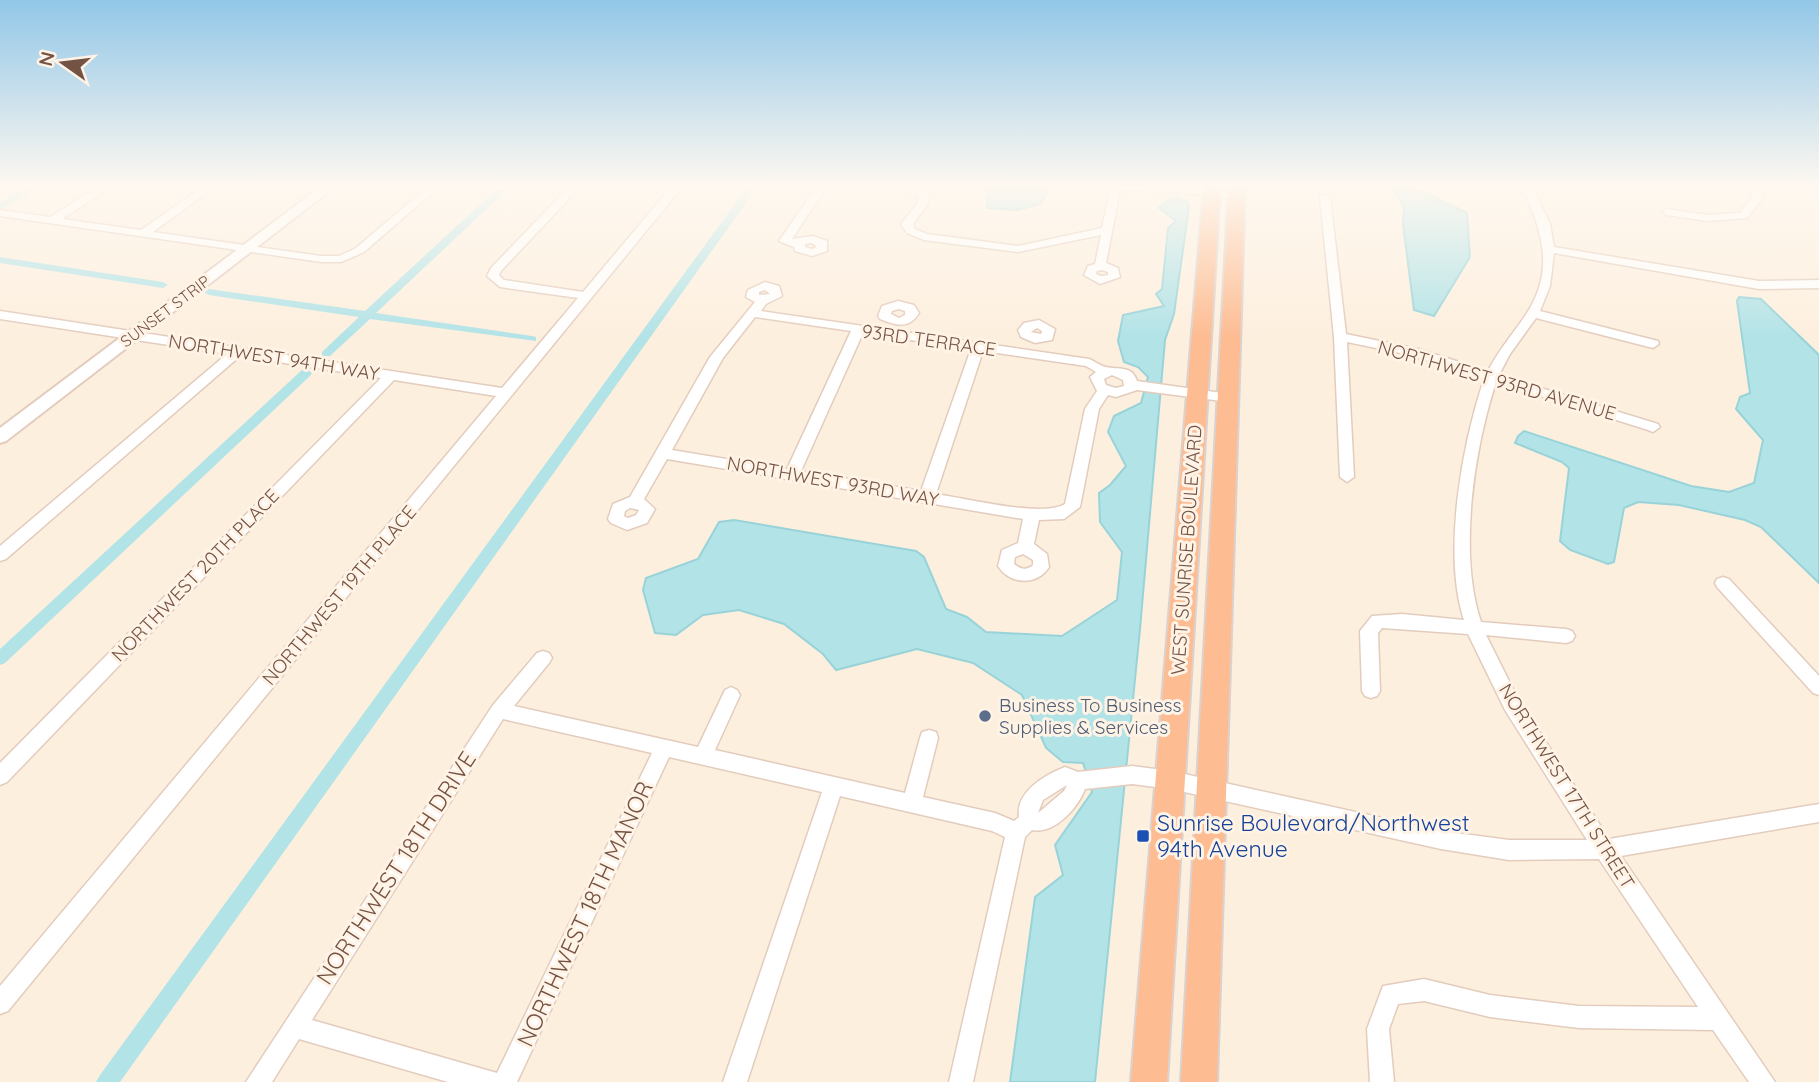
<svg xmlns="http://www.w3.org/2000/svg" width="1819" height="1082" font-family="Quicksand,sans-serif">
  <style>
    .water { fill: #b2e3e7; stroke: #98d3d9; stroke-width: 2 }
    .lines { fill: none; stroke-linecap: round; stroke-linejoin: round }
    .canal { fill: #b2e3e7; fill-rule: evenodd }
    .minor-casing { stroke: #e3ccbd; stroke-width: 3 }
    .tertiary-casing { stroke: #e3ccbd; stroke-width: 4 }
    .trunk-casing { stroke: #dbd2cf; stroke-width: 4 }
    .minor { fill: #fff; fill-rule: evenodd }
    .tertiary { fill: #fff; fill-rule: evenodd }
    .trunk { fill: #fdbc92; fill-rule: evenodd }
    .service-dot { fill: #5c6f8a; stroke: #fff3e6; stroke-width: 2.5 }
    .transit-dot { fill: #1a4fb4; stroke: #fff3e6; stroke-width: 2.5 }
    .labels { text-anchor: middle; stroke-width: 6; stroke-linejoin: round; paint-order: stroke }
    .far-street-label { font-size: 16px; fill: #745345; stroke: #fff3e6 }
    .street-label { font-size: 19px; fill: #745345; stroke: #fff3e6 }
    .service-label { font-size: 19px; fill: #4e5e75; stroke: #fff3e6; text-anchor: start }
    .near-transit-label { font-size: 23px; fill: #164399; stroke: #fff3e6; text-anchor: start }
    .near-street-label { font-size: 23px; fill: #745345; stroke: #fff3e6 }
  </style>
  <rect width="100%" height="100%" fill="#fdefde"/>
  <path class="water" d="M977,186H1052L1040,204L1016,210L987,208L988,191Z
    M1386,186H1411L1467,213L1470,257L1434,316L1414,310L1403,224L1404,207L1394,191Z
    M1177,198L1188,202L1189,207L1174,314L1165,340L1140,629L1095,1082H1010L1035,897L1063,875L1055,845L1092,792L1083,763L1063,762L1046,748L1022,695L973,663L917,649L836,670L823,654L784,624L739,610L703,615L676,635L655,633L643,590L646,578L698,559L719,522L734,520L916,551L924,557L946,609L967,617L986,632L1062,636L1117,600L1122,552L1100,522L1099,493L1110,485L1126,466L1108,432L1114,416L1141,403L1148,377L1138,367L1124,362L1118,341L1123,315L1164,306L1156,294L1162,289L1168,228L1176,221L1159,208L1168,200Z
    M1739,297L1761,299L1819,355V583L1761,527L1745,520L1679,505L1638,502L1624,508L1614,562L1608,564L1570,550L1560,541L1569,468L1562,462L1515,443L1518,436L1524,431L1691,486L1729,492L1754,483L1763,440L1736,409L1740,397L1750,393L1737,301Z"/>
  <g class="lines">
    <path class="canal" d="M28,186H40L0,210V203Z
      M500,186H511L376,313L532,336L536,337V341L370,319L330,356H322V352L359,317L209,295L204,292L209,289L365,311Z
      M748,186H758L120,1082H96L100,1075Z
      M0,257L163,282L168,285L163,288L0,263Z
      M306,369L312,373L310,376L5,663L0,665V649L302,370Z"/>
    <g class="minor-casing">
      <path id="minor" d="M100,186H113L62,219L141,230L204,186H216L153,232L321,256H339L356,248L429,186H440L364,252L341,262H321L0,216V210L50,217Z
        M570,186H581L501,271L499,275L504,280L583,292L672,186H683L8,1011L0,1014V986L496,396L394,380L7,782L0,785V763L381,378L240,356L6,559L0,561V546L227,354L0,319V311L502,388L578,298L500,287L487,276L491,268Z
        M817,186H827L792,239L813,236L827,241V251L812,256L795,251L794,247L779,241ZM812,243L817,247L812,249L805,247V244Z
        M891,186L921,188L930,196L927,205L913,224L915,229L927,234L1018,246L1102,228L1111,186H1180L1237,193L1242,196L1237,199L1178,192L1120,190L1106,263L1118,268L1120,277L1100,284L1084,275L1088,266L1095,264L1101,235L1018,252L924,240L907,233L901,224L917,204L919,197L914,193ZM1102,270L1108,272V275L1101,276L1096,274L1097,271Z
        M1522,186H1532L1550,224L1554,247L1759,281L1819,280V288L1759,289L1554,253L1550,286L1540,311L1658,341L1659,344L1653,348L1536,318L1510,354L1499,375L1658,424L1660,427L1653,432L1648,430L1496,382C1474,450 1458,553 1481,622L1566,629L1572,631L1575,636L1572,641L1566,643L1486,635L1518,699L1609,839L1819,804V822L1621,856L1775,1082H1749L1713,1030L1579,1028L1490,1017L1424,1001L1398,1004L1389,1029L1394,1082H1370L1367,1029L1383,986L1424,979L1490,995L1579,1006L1698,1007L1599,859L1509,860L1441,849L1171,789L1132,784L1085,789C1078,808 1054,835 1032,830L1025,837L973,1082H949L1005,837L992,831L840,796L747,1082H723L822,792L669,757L517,1082H448L299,1039L272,1082H246L493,705L537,653L543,651L549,653L552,658L549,663L514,706L698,747L725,690L731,687L737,690L740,695L715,750L905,793L920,738L922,732L929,730L936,732L938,738L923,797L995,813L1014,821L1019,817C1015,792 1045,775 1065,767L1078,772L1132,766L1171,771L1441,831L1509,840H1587L1505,710L1468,634L1382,628L1378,633L1380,691L1377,696L1371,698L1365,696L1362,691L1360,631L1372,616L1402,614L1464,620C1442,553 1462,445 1484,379L1410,355L1347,342L1354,477L1347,482L1340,477L1334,337L1320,197L1325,194L1330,197L1346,334L1418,349L1488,371C1498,351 1512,335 1525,316C1556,270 1542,232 1522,186ZM503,719L652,753L497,1073L312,1020ZM1067,785L1064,791L1038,813L1043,800Z
        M1756,186H1766L1760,201L1747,218L1708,221L1667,215L1662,212L1667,209L1708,215L1740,213L1750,200Z
        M765,282L779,286L782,296L766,304L761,311L1089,359C1095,361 1100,366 1106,367C1119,370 1132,365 1137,381L1229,394L1236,398L1229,402L1137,390L1116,397L1108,395L1099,409L1080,507L1064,519L1039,520L1034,544L1047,554L1049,567C1037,586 1010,585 998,566L1002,550L1018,543L1023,519L667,459L644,499L655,509L647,523L627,530L611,523L608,519L613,504L630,497L710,357L755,302L746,297L748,290ZM765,290L770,294L759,295V292ZM755,317L851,331L787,469L672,450L723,358ZM863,333L971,349L921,491L801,471ZM983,351L1086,366L1096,372L1090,377L1097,391L1085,409L1065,504C1042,518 965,498 936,494ZM1112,375L1123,380L1124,386L1116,388L1106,385L1104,379ZM630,508L639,510L636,515L628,518L624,516L625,511ZM1023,554L1033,560V565C1026,571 1021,569 1014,564L1015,557Z
        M898,301L914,305L919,313C909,330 895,325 880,319L878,316L882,306ZM899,309L905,311V315L899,318L891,314L892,311Z
        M1039,320L1055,329L1052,340L1035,343L1021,337L1018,330L1024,323ZM1037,328L1042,331L1041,334L1031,332Z
        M1723,577L1729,579L1819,676V695L1813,693L1717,587L1715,583L1717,579Z"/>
    </g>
    <g class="tertiary-casing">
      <path id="tertiary" d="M322,186H336L6,441L0,443V428Z"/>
    </g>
    <g class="trunk-casing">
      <path id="trunk" d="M1204,186H1220L1167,1082H1131Z
        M1229,186H1245L1217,1082H1181Z"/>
    </g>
    <use href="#minor" class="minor"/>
    <use href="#tertiary" class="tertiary"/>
    <use href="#trunk" class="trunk"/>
  </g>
  <linearGradient id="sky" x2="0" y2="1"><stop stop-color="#92c7e8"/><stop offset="0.55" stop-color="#fef8f0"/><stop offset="1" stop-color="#fef8f0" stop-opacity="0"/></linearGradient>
  <rect width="1819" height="338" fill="url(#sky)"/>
  <circle class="service-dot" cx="985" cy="716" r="7"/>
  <rect class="transit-dot" x="1136" y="829" width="14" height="14" rx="3.5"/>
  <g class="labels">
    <g class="far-street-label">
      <text transform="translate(165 311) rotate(-37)" y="6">SUNSET STRIP</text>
    </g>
    <g class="street-label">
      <text transform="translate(929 340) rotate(8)" y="7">93RD TERRACE</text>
      <text transform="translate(274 357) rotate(9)" y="7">NORTHWEST 94TH WAY</text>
      <text transform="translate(1497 380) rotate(16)" y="7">NORTHWEST 93RD AVENUE</text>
      <text transform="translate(833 481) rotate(10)" y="7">NORTHWEST 93RD WAY</text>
      <text transform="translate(1186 550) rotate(-86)" y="7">WEST SUNRISE BOULEVARD</text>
      <text transform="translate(195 575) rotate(-46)" y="7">NORTHWEST 20TH PLACE</text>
      <text transform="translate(339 595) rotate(-50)" y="7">NORTHWEST 19TH PLACE</text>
      <text transform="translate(1567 786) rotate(58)" y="7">NORTHWEST 17TH STREET</text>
    </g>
    <g class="service-label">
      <text x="999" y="712">Business To Business<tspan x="999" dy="22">Supplies &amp; Services</tspan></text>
    </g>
    <g class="near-transit-label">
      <text x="1157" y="831">Sunrise Boulevard/Northwest<tspan x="1157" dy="26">94th Avenue</tspan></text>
    </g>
    <g class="near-street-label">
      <text transform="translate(396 868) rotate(-57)" y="8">NORTHWEST 18TH DRIVE</text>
      <text transform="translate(585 914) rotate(-65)" y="8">NORTHWEST 18TH MANOR</text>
    </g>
  </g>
  <g transform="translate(63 63) rotate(284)" stroke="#fff3e6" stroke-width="5" paint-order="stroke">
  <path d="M0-5L12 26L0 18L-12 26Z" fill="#745345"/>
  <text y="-10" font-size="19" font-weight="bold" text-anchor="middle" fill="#745345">N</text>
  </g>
</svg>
